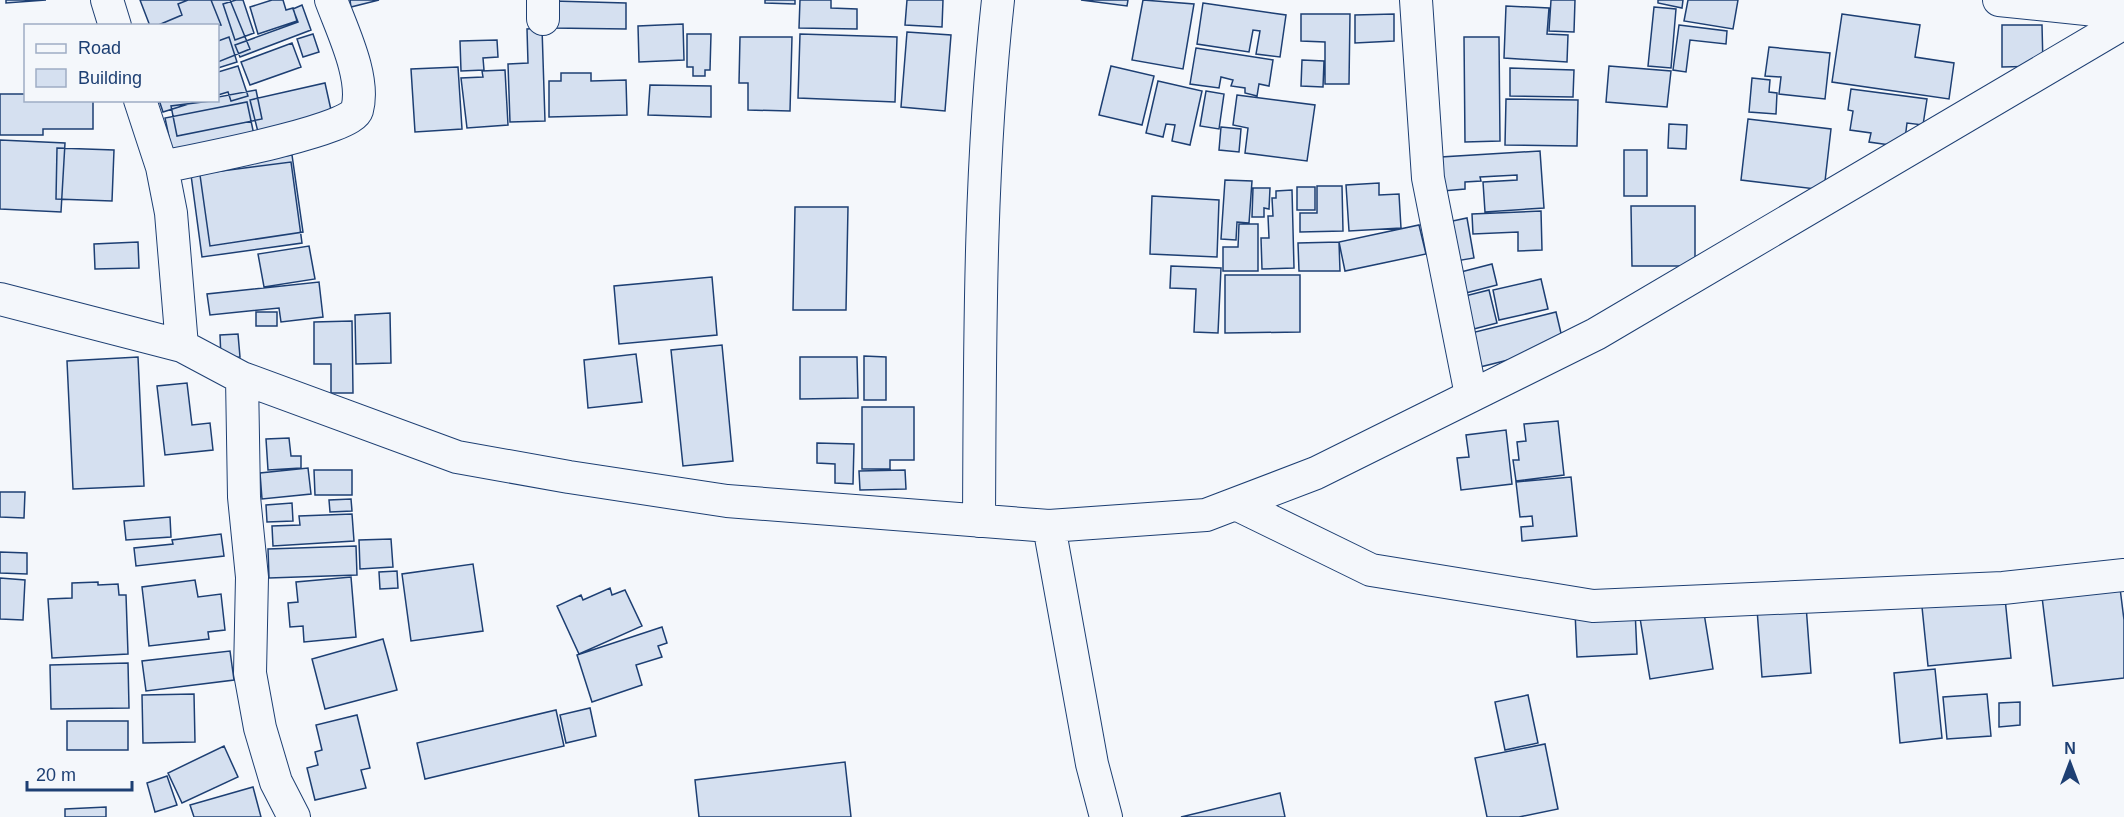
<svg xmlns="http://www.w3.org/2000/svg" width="2124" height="817" font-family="Arial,sans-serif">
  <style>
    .building { fill: #d5e0f0; stroke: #1d3f73; stroke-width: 1.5 }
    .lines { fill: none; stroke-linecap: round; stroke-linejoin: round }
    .street-casing { stroke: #1d3f73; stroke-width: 34 }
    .street { stroke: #f4f7fb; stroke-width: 32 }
  </style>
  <rect width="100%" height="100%" fill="#f4f7fb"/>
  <path class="building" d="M6,0H46L6,3Z
    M140,0H230L250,49L218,62V26H150Z
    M188,0H211L221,25L156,26L182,15L178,4Z
    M236,0H243L254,33L235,40L223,4Z
    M272,0H283L286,10L293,8L297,21L258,34L250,7Z
    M350,0H379L351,7Z
    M765,0H795V4L765,3Z
    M800,0H831V8L857,9V29L799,28Z
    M907,0H943L942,27L905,25Z
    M1081,0H1128L1127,6Z
    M1143,0L1194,4L1183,69L1132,60Z
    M1551,0H1575L1574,32L1549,31Z
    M1658,0H1683L1682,8L1658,3Z
    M1688,0H1738L1733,29L1684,21Z
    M553,1L626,3V29L552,28Z
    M1203,3L1286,15L1280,57L1256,54L1260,31L1253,30L1249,52L1197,44Z
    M302,5L311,30L240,57L235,45L298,22L293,9Z
    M1506,6L1549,8L1547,34L1568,35L1567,62L1504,58Z
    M1654,7L1676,9L1671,68L1648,66Z
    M1301,14H1350L1349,84H1325V42L1301,41Z
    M1394,14V41L1355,43V15Z
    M1842,14L1920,25L1915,57L1954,63L1949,99L1832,82Z
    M683,24L684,60L639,62L638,26Z
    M1679,25L1727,31L1726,44L1690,40L1686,72L1673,70Z
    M2002,25H2042L2043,66L2002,67Z
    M542,28L545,121L510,122L508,64L528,63L527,29Z
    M907,32L951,35L945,111L901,107Z
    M313,34L319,52L303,57L297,39Z
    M687,34H711L710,70H705V76H693V67H687Z
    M800,34L897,37L895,102L798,98Z
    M229,37L237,62L218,68V41Z
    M740,37H792L790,111L748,110V83H739Z
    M1464,37H1499L1500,141L1465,142Z
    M497,40L498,57L483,58L484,70L461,71L460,41Z
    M292,43L301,67L250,85L241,62Z
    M1769,47L1830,53L1825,99L1779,94L1781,77L1765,76Z
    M1196,48L1273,60L1269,86L1259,84L1257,96L1245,93V88L1231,86L1233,80L1221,77L1219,88L1190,84Z
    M1302,60L1324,61L1323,87L1301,86Z
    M238,66L248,96L231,101L228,92L218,95V72Z
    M1111,66L1154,76L1142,125L1099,115Z
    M1609,66L1671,71L1667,107L1606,102Z
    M458,67L462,129L415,132L411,69Z
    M1510,68L1574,70L1573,97L1510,96Z
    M505,70L508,125L467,128L461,78L483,77L482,71Z
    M561,73H591V81L626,80L627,115L549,117V81H561Z
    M1752,78L1770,80L1769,92L1777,93L1776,114L1749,112Z
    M1158,81L1202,91L1190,145L1172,141L1175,125L1166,124L1163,137L1146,133Z
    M325,83L333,119L259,136L250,100Z
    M650,85L711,86V117L648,115Z
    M1851,89L1927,99L1923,125L1907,123L1904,147L1869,142L1871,133L1850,130L1853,111L1848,110Z
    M256,90L262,119L177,136L171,106L218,100V97Z
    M1206,91L1224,94L1219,129L1200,126Z
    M0,94H26V100H93V129H43V135H0Z
    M1237,95L1315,105L1307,161L1245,153L1248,128L1233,125Z
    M1506,99L1578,100L1577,146L1505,145Z
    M159,100H201L163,112Z
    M247,102L254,135L172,151L165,118Z
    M1748,119L1831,129L1824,190L1741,180Z
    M1669,124L1687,125L1686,149L1668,148Z
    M1221,127L1241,129L1239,152L1219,150Z
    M0,140L65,143L61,212L0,209Z
    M57,148L114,150L112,201L56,199Z
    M1624,150H1647V196H1624Z
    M1540,151L1544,208L1485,212L1483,182L1517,180V175L1480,177L1481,181L1465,182V189L1443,191L1441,157Z
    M292,155L303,232L210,246L199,168Z
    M291,162L302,243L202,257L191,175Z
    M1225,180L1252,181L1249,223L1237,222L1236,240L1221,239Z
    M1379,183V195L1399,194L1401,228L1349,231L1346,185Z
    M1317,186H1342L1343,231L1300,232V213H1317Z
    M1297,187H1315V210H1297Z
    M1253,188H1270L1269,209L1264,208V217H1252Z
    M1292,190L1294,268L1262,269L1261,238H1269L1268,216H1273L1272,198H1276V191Z
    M1152,196L1219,200L1217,257L1150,254Z
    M1631,206H1695V266H1632Z
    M795,207H848L846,310H793Z
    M1541,211L1542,250L1518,251V232L1473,234L1472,214Z
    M1467,218L1474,258L1450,262L1443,223Z
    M1239,224H1258V271H1223V247H1238Z
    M1419,225L1426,254L1345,271L1339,242Z
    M138,242L139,268L95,269L94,244Z
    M1339,242L1340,271H1299L1298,243Z
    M309,246L315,279L264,287L258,254Z
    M1492,264L1497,285L1458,295L1453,274Z
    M1171,266L1221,268L1218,333L1194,332L1196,289L1170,288Z
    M1225,275H1300V332L1225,333Z
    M712,277L717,335L619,344L614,286Z
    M1541,279L1548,309L1499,320L1493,290Z
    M319,282L323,317L281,322L279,308L210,315L207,294Z
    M1489,290L1497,323L1466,331L1457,298Z
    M256,312H277V326H256Z
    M1556,312L1564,346L1476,368L1467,334Z
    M390,313L391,363L356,364L355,315Z
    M352,321L353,393H331V364H314V322Z
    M238,334L240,357L221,358L220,335Z
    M722,345L733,461L683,466L671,350Z
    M636,354L642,402L588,408L584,360Z
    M864,356L886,357V400H864Z
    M138,357L144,486L73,489L67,361Z
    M800,357H857L858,398L800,399Z
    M187,383L192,425L210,423L213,450L165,455L157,386Z
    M862,407H914V460H890V469H862Z
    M1558,421L1564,475L1516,481L1513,460H1519L1517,442L1526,441L1524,424Z
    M1506,430L1512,484L1461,490L1457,458L1469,457L1466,435Z
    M289,438L291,456H301V468L268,470L266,439Z
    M817,443L854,444L853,484L835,483V464L817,463Z
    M308,468L311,494L262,499L260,473Z
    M314,470H352V495H315Z
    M905,470L906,489L860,490L859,471Z
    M1571,477L1577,536L1522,541L1521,527L1533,526L1532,516L1520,517L1516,482Z
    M0,492H25L24,518L0,517Z
    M351,499L352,511L330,512L329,500Z
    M292,503L293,521L267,522L266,505Z
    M352,514L354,541L273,546L272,526L300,525L299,516Z
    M170,517L171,537L126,540L124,521Z
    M221,534L224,556L136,566L134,548L173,544L172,540Z
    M391,539L393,567L360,569L359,540Z
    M356,546L357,575L269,578L268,549Z
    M0,552L27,553V574L0,573Z
    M473,564L483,631L411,641L402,574Z
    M397,571L398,588L380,589L379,572Z
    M351,577L356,637L304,642L303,626L290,627L288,603L298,602L296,582Z
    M0,578L25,580L23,620L0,619Z
    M195,580L198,597L221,594L225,630L208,632L209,639L149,646L142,587Z
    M98,582V585L118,584L119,595H126L128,654L52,658L48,599L72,598V583Z
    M610,588L612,595L625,590L642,626L579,654L557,606L581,595L583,600Z
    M2120,588L2124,620V678L2053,686L2042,597Z
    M2005,598L2011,658L1928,666L1922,607Z
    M1806,605L1811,673L1762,677L1757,609Z
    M1703,607L1713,669L1650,679L1640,618Z
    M1635,609L1637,654L1577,657L1575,611Z
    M662,627L667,643L658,646L662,657L636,665L642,685L592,702L577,655Z
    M383,639L397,690L325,709L312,659Z
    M230,651L234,680L146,691L142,661Z
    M128,663L129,708L51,709L50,665Z
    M1935,669L1942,738L1900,743L1894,673Z
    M194,694L195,742L143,743L142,695Z
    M1987,694L1991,736L1947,739L1943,697Z
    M1528,695L1538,743L1505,750L1495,702Z
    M2020,702V725L1999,727V703Z
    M590,708L596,736L566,743L560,715Z
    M556,710L564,746L425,779L417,743Z
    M357,715L370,768L361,770L366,788L315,800L307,768L318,765L315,752L322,750L316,725Z
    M67,721H128V750H67Z
    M1545,744L1558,809L1519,817H1487L1475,758Z
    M224,746L238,777L182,803L168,773Z
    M845,762L851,817H699L695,780Z
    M167,776L177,805L155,812L147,783Z
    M253,787L261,817H194L190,805Z
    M1280,793L1285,817H1181Z
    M106,807V817H65V809Z"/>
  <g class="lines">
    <g class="street-casing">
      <path id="street" d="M107,0L115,26
        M543,0V19
        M1416,0L1428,178L1471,395
        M1999,0L2124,13
        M140,100L162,167L171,213L182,346
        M162,167C190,161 351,131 357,110C366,78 342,30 331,0
        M0,299L182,346L242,378L457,457L569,477L727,501L1049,526L1206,515L1316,473L1596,334L2124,23
        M242,378L244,497L252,577L250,673L260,728L276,782L294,817
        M1238,505L1371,570L1593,606L2003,588L2124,575
        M979,521C980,347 979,173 998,0
        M1049,526L1092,764L1106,817"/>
    </g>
    <use href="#street" class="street"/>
  </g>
  <rect x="24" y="24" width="195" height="78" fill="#f4f7fb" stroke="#9eadc5" stroke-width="1.5"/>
  <rect x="36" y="44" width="30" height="9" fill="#f4f7fb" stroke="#9eadc5" stroke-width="1.5"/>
  <text x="78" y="54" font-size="18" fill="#1d3f73">Road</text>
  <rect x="36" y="69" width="30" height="18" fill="#d5e0f0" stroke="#9eadc5" stroke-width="1.5"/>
  <text x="78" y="84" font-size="18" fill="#1d3f73">Building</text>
  <g transform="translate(2070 763)" stroke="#f4f7fb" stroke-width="4.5" paint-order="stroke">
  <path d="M0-4.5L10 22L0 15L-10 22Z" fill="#1d3f73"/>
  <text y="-9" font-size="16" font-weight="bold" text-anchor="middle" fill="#1d3f73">N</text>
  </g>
  <path d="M27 781v9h105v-9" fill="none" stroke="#1d3f73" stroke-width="3"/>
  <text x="36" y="781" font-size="18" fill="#1d3f73" stroke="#f4f7fb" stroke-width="4.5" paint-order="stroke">20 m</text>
</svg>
